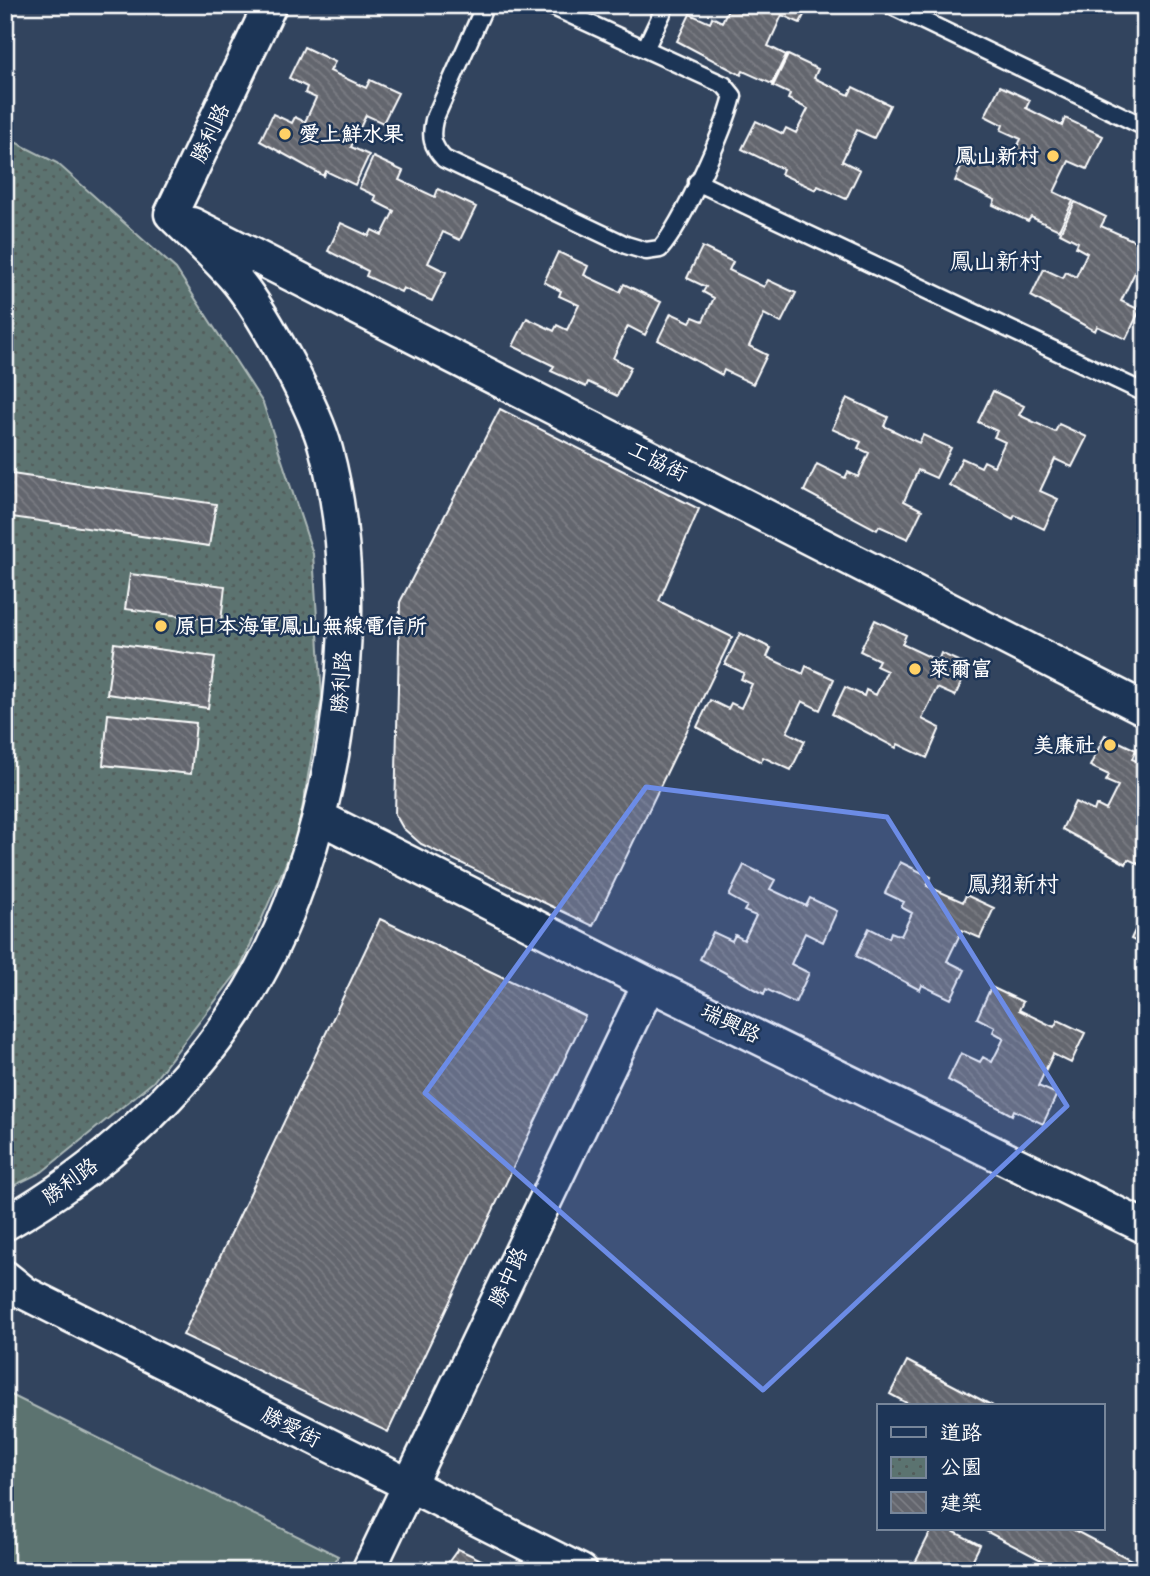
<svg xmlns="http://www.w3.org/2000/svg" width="1150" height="1576" font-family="Sriracha,'LXGW WenKai TC',sans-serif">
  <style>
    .grass { fill: #5b7370; stroke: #adb9b8; stroke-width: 2 }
    .park { fill: url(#park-dots); stroke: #adb9b8; stroke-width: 2 }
    .building { fill: url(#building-back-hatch); stroke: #fff; stroke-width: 2 }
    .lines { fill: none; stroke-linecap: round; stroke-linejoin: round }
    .service-casing { stroke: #fff; stroke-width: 21 }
    .minor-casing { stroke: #fff; stroke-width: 37 }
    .service { stroke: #1d3557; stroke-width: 16 }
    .minor { stroke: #1d3557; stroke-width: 32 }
    .marked { fill: #6c8ce6; fill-opacity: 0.2; stroke: #6c8ce6; stroke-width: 5; stroke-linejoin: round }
    .poi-dot { fill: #ffd166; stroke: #1d3557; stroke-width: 2.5 }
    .labels { text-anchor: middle; stroke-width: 5; stroke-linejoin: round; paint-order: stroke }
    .street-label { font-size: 21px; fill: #fff; stroke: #1d3557 }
    .poi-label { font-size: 21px; font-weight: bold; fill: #fff; stroke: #1d3557; text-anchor: start }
    .neighbourhood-label { font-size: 23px; fill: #fff; stroke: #1d3557 }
  </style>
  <defs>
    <pattern id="park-dots" width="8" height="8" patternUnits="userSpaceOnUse" patternTransform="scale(1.75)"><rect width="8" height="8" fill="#5b7370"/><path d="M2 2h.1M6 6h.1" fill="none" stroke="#525c5a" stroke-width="1.8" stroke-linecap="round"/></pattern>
    <pattern id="building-back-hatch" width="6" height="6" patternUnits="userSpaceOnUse" patternTransform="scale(1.75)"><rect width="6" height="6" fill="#64666e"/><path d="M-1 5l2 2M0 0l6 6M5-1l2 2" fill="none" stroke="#7b7d84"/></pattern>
  </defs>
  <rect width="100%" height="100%" fill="#32445e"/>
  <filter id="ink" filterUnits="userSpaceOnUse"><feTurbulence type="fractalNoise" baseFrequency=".0143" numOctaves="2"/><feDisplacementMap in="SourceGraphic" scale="14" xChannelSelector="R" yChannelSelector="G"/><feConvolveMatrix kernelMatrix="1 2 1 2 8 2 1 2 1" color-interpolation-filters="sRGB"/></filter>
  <g filter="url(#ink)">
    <path class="grass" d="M5,1392L338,1556L331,1571H5Z"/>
    <path class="park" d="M5,137L57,163L176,269L263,403L313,554L322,697L297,838L240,969L153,1082L42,1172L5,1190Z"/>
    <path class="building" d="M730,5H809L800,23L782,15L768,46L786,55L772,84L743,71L741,75L677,41L690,14L710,23L712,17L722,22Z
      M304,47L335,62L330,71L366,88L370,80L398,93L383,123L366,115L351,147L369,155L355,185L326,171L324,176L260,141L273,114L292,123L295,117L305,122L316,98L305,93L307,87L289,78Z
      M788,55L818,69L814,78L849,95L853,87L890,105L874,138L857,130L842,161L860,170L846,199L818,186L816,190L781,174L783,169L742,149L756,121L783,134L786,128L796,133L808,109L788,99L790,94L773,86Z
      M1000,86L1030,100L1026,108L1062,126L1065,118L1103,136L1087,169L1069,161L1054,192L1073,201L1059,230L1031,217L1028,221L993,205L995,200L955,181L968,152L996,165L999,159L1009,164L1021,139L1001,130L1003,125L985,116Z
      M373,157L403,171L399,180L435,197L438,189L476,207L460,240L443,232L428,263L446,272L432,301L403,288L401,292L366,276L368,271L328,251L341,223L369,236L372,230L382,235L394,211L374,201L376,196L359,188Z
      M1075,202L1106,217L1101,226L1137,242L1141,235L1145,237V274L1136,270L1121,301L1140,310L1126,339L1097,326L1095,331L1031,296L1044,269L1063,278L1066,272L1076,277L1087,253L1076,247L1078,242L1060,233Z
      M702,247L733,262L729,270L764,287L768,280L796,293L781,323L764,314L749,346L767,355L753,384L724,370L722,375L658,340L671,313L690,322L693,317L703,321L714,298L703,292L706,287L687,278Z
      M558,252L588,266L584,275L620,292L624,284L661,302L645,335L628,326L613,358L631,367L617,396L588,382L586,387L551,371L554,366L513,346L527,318L554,331L557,325L567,330L579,305L559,296L561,291L544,282Z
      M993,391L1024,406L1019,415L1055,432L1059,424L1087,437L1072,467L1055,459L1040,491L1058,499L1044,529L1015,515L1013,519L949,485L962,458L981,467L984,461L994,466L1005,442L994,437L997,431L978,422Z
      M847,398L888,417L884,426L919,443L923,435L951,448L936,478L918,470L904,501L922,510L908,539L879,526L877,530L804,491L817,464L845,478L848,472L858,477L869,453L858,448L861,442L832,429Z
      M500,409L699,509L659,601L732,637L593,926L421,844L403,828L395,814L400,602Z
      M5,473L216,504L209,546L5,516Z
      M130,574L225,586L221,621L125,609Z
      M875,620L906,635L902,644L938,661L941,653L969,666L955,696L937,688L922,719L940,728L927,758L898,744L896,748L832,714L845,687L864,696L866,690L876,695L887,671L876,666L879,660L860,651Z
      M740,633L771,648L767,657L803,674L806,666L834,679L820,710L802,701L787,732L805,741L791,770L763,757L761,762L697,727L710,700L728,709L731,703L741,708L752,684L741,679L744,673L725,664Z
      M114,643L215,657L208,708L107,694Z
      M108,714L196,723L191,774L103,765Z
      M1105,735L1136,750L1132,759L1145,765V867L1128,859L1126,864L1062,829L1075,802L1094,811L1096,805L1106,810L1118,786L1106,781L1109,775L1090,766Z
      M900,862L931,877L927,886L963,902L966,895L994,908L980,938L962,930L947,961L965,970L951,999L922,985L920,990L856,956L869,928L889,938L891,932L901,936L912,913L901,907L904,902L885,893Z
      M744,865L775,880L770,889L806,906L810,898L837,911L823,942L805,933L791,964L809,973L795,1003L766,989L764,994L700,959L713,932L732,941L735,935L744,940L756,916L744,911L747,906L729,896Z
      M1143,913H1145V946L1131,939Z
      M380,919L585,1016L388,1432L183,1335Z
      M991,987L1023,1002L1019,1010L1054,1027L1058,1020L1085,1033L1071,1063L1053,1054L1038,1086L1057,1094L1043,1124L1014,1110L1012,1115L948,1080L961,1053L980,1062L983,1057L992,1062L1004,1038L993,1032L995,1027L977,1018Z
      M907,1361L993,1406H912L890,1394Z
      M932,1529H949L980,1545L967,1571H911Z
      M982,1529H1072L1139,1564L1135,1571H1062Z
      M458,1549L505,1571H442Z"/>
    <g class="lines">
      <g class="service-casing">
        <path id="service" d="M485,5L434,120C430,137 432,146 444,159L626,245L646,251L660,249C683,223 724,131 733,96L724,85L549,5
          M890,5L1145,127
          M645,49L666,5
          M697,182L1145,393"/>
      </g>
      <g class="minor-casing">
        <path id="minor" d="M192,224L1145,709
          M319,817L649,984L1145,1227
          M5,1224C98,1171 180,1097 239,1007C334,862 371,618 326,450C316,410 264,314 238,282C218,258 193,236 171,214L270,5
          M5,1277L25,1293L581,1571
          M368,1571L649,984"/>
      </g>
      <use href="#service" class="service"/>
      <use href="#minor" class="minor"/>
    </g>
  </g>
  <path class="marked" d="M646,787L887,817L1067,1106L763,1390L425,1093Z"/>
  <g class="poi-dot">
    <circle cx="285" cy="134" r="7"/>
    <circle cx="1053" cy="156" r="7"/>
    <circle cx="161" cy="626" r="7"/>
    <circle cx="915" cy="669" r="7"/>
    <circle cx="1110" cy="745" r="7"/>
  </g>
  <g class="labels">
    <g class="street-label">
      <text transform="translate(210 133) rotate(-65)" y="7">勝利路</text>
      <text transform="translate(658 461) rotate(27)" y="7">工協街</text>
      <text transform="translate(341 682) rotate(-86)" y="7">勝利路</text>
      <text transform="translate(731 1023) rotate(26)" y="7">瑞興路</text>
      <text transform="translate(70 1181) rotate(-36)" y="7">勝利路</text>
      <text transform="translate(508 1277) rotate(-65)" y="7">勝中路</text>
      <text transform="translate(291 1427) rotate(27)" y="7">勝愛街</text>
    </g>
    <g class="poi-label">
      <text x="299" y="141">愛上鮮水果</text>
      <text x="1039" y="163" text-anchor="end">鳳山新村</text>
      <text x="175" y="633">原日本海軍鳳山無線電信所</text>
      <text x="929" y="676">萊爾富</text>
      <text x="1096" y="752" text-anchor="end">美廉社</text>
    </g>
    <g class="neighbourhood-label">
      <text x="996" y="269">鳳山新村</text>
      <text x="1013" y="892">鳳翔新村</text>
    </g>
  </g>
  <rect width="1150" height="1576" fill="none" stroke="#1d3557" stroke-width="28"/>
  <rect x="14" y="14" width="1122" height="1548" fill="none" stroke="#fff" stroke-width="2.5" filter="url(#ink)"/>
  <rect x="877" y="1404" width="228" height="126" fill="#1d3557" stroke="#77869a" stroke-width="2"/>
  <rect x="891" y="1427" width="35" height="10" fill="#1d3557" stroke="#77869a" stroke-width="2"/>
  <text x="940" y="1440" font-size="21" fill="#ffffff">道路</text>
  <rect x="891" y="1457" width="35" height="21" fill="url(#park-dots)" stroke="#77869a" stroke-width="2"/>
  <text x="940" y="1474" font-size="21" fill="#ffffff">公園</text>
  <rect x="891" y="1492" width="35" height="21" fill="url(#building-back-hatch)" stroke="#77869a" stroke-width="2"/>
  <text x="940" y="1510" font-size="21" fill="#ffffff">建築</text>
</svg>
